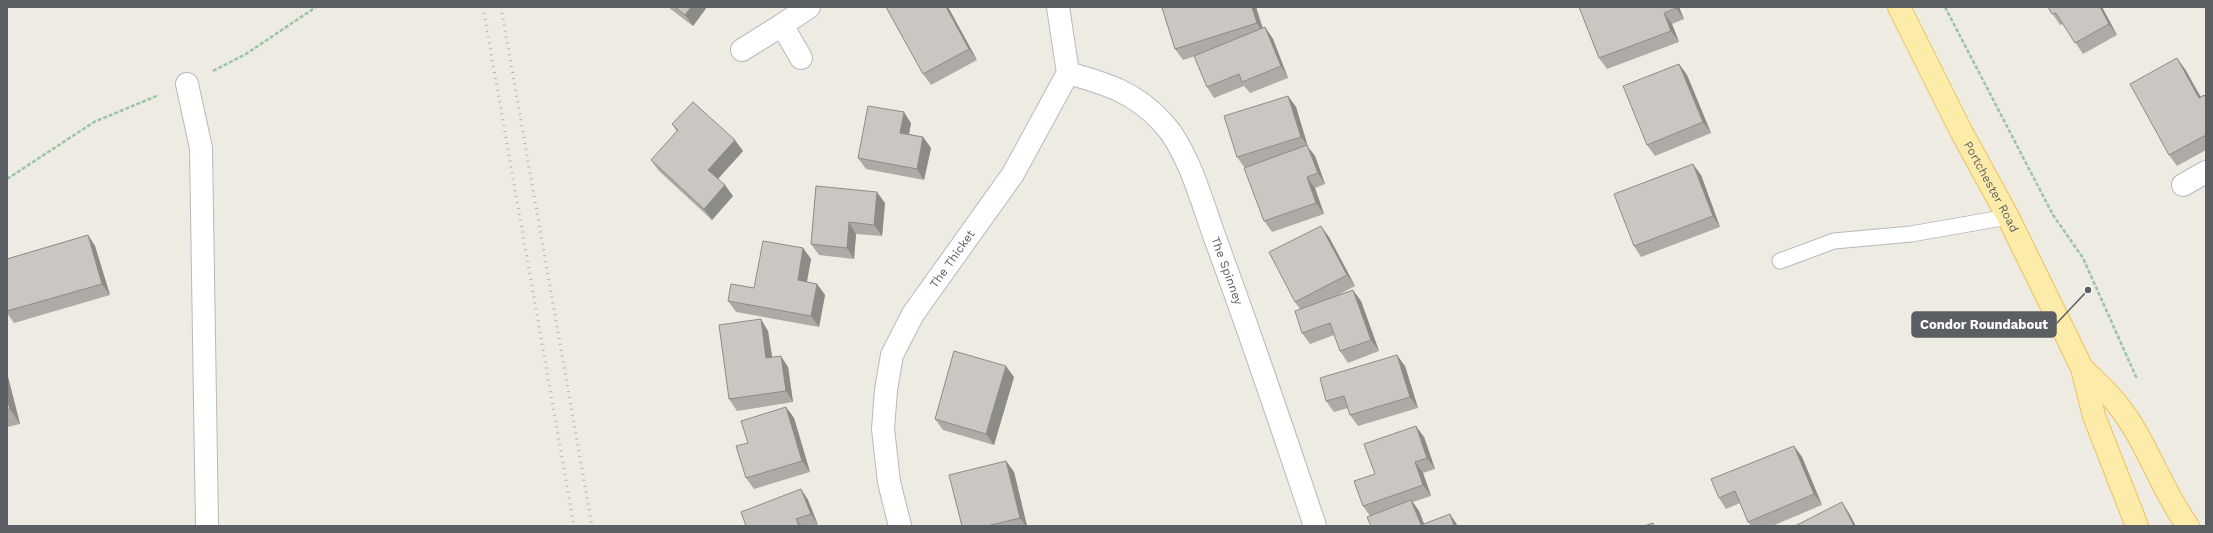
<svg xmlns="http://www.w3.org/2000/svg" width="2213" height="533" font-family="'Work Sans',sans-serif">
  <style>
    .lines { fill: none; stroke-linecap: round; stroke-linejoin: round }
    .lane-casing { stroke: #b6b9bd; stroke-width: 17 }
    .street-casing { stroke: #b6b9bd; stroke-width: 24 }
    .primary-casing { stroke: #eec05c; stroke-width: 24 }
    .path { stroke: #99c5a4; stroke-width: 2.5; stroke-dasharray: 4 2; stroke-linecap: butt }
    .lane { stroke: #fff; stroke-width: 15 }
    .street { stroke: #fff; stroke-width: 22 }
    .primary { stroke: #fdeca9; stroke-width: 22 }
    .rail { stroke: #b2b3b3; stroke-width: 3; stroke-dasharray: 1 5; stroke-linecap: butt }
    .wall { fill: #aeaba7 }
    .shaded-wall { fill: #8d8b88 }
    .building { fill: #cac7c2; stroke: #8d8b88 }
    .labels { text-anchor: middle; stroke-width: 4; stroke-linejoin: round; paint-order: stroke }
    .street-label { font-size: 12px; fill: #5b5f63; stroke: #fff }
    .leader { fill: none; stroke: #5b5f63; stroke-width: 1.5 }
    .callout-dot { fill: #5b5f63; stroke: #fff; stroke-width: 1.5 }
    .callout { fill: #5b5f63; stroke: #5b5f63; stroke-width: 1.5 }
    .callout-label { font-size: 13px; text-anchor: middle; font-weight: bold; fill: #fff }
  </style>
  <rect width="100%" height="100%" fill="#eeebe3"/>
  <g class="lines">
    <g class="lane-casing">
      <path id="lane" d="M1780,261L1834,241L1911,234L2008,217"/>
    </g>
    <g class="street-casing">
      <g id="street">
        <path d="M742,50L782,25"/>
        <path d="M801,58L782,25L809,7"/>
        <path id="s1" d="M1068,73C1107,84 1135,92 1163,123C1188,150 1202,202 1215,238C1250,333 1283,430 1315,526"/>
        <path d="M187,84L201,148L207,526"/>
        <path d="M2183,185L2206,172"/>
        <path id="s2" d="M900,526L889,482L883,429L886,390L892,355L913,314L1013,174L1068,73L1058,7"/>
      </g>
    </g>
    <g class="primary-casing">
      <g id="primary">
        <path id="s3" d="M1899,7L1961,131L2008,217L2082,368L2094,416L2137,526"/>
        <path d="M2083,369C2094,380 2107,391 2117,404C2146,439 2160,488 2188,526"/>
      </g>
    </g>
    <path class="path" d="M1945,7L2053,215L2083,258L2137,379
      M213,71L246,54L316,7
      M7,179L94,122L159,95"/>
    <use href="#lane" class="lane"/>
    <use href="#street" class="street"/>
    <use href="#primary" class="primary"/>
    <path class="rail" d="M483,7L574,526
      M501,7L592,526"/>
  </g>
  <path class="wall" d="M668,7H707L693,26Z
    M948,7L977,60L931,85L923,74Z
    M1256,7L1263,28L1265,27L1273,39L1288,78L1250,93L1244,86L1214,98L1207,87L1195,56L1183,60L1175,49Z
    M1579,7H1679L1684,19L1672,24L1679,42L1607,69L1599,58Z
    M2048,7H2102L2117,35L2083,54L2063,24L2060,25Z
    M1679,64L1687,75L1711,133L1655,156L1647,145Z
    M2185,69L2201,97L2206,98V150L2177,166L2169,155Z
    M1288,96L1296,107L1308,147L1315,156L1325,184L1315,188L1324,214L1272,232L1264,221L1244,167L1237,157Z
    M911,123L909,134L923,137L931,148L924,180L866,169L858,158Z
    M672,124L743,151L718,179L733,196L712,220L659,171L651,160L677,132Z
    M1701,175L1720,227L1641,257L1634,246Z
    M816,186L885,203L882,236L856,234L854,259L819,255L811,244Z
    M88,235L95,246L110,295L14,323L7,313V259Z
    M1329,237L1355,286L1338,295L1361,301L1379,351L1348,363L1340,351L1334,335L1310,344L1302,333L1300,309L1295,302Z
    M803,248L811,259L807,282L817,284L825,295L819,327L736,312L728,301L754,288Z
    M768,331L772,357L788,367L793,402L737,411L729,399Z
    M1405,366L1418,408L1358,426L1350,415L1348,408L1334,412L1326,401Z
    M7,373L20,424L7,427Z
    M1014,377L994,445L943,430L935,419Z
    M786,407L794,418L810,472L754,489L746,478L748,443Z
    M1424,437L1435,469L1423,473L1431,496L1413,502L1419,511L1424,524L1458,526H1371L1370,516L1363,506L1375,474Z
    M1794,446L1802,457L1822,505L1772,526H1751L1748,522L1740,503L1726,509L1719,498Z
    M1006,461L1014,472L1027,526H962Z
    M801,489L808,500L818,525L815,526H746Z"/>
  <path class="shaded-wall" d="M691,7H707L693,26L685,15Z
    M946,7H948L977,60L969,49Z
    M1252,7H1256L1264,34L1257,23Z
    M1676,7H1679L1684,19L1676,8Z
    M2100,7H2102L2117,35L2109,24Z
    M1664,13L1672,24L1679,42L1671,31Z
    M1265,27L1273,39L1288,78L1281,66Z
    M2177,58L2185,69L2206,107L2199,98Z
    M1679,64L1687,75L1711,133L1703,122Z
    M1288,96L1296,107L1308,147L1315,156L1325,184L1318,173L1308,146L1301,137Z
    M904,112L911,123L907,144L900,133Z
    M923,137L931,148L924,180L917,169Z
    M735,140L743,151L716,181L708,170Z
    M1693,164L1701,175L1720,227L1713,216Z
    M1307,177L1315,188L1324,214L1316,203Z
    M725,185L733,196L712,220L704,209Z
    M877,192L885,203L882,236L874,225Z
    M849,222L856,234L854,259L847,248Z
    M1321,226L1329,237L1355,286L1347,275Z
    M88,235L95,246L110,295L102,284Z
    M803,248L811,259L805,291L798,280Z
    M817,284L825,295L819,327L811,316Z
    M1353,290L1361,301L1379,351L1371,340Z
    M761,319L768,331L774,369L766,358Z
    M1397,355L1405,366L1418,408L1410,397Z
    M781,356L788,367L793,402L786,391Z
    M1006,366L1014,377L994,445L986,434Z
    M7,373L20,424L10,409L7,398Z
    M786,407L794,418L810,472L802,461Z
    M1416,426L1424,437L1435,469L1427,458Z
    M1794,446L1802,457L1822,505L1814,494Z
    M1006,461L1014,472L1027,526H1026L1020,518Z
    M1415,462L1423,473L1431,496L1423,485Z
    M801,489L808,500L818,525L811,514Z
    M1411,500L1419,511L1425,526H1422Z
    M1842,502L1849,513L1856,526H1854Z
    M1450,514L1458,526H1454Z
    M796,519L801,526H799Z"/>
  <path class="building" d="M675,7H691L685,15Z
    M886,7H946L969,49L923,74Z
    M1166,7H1252L1257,23L1175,49L1162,8Z
    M1579,7H1676V8L1664,13L1671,31L1599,58Z
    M2048,7H2100L2109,24L2075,43L2056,13L2052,14Z
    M1265,27L1281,66L1242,82L1239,74L1207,87L1194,56Z
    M2177,58L2199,98L2204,95L2206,98V135L2169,155L2130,84Z
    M1679,64L1703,122L1647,145L1623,86Z
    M1288,96L1301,137L1237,157L1224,116Z
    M693,102L735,140L708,170L725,185L704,209L651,160L678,130L672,124Z
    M868,106L904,112L900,133L923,137L917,169L858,158Z
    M1307,145L1318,173L1307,177L1316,203L1264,221L1244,168Z
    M1693,164L1713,216L1634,246L1614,194Z
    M816,186L877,192L874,225L849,222L847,248L811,244Z
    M1321,226L1347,275L1295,302L1269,252Z
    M88,235L102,284L7,311V259Z
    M763,241L803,248L798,280L817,284L811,316L728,301L731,284L754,288Z
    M1353,290L1371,340L1340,351L1330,323L1302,333L1295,311Z
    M761,319L766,358L781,356L786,391L729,399L719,325Z
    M954,351L1006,366L986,434L935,419Z
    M1397,355L1410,397L1350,415L1344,396L1326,401L1320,378Z
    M7,398L10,409L7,410Z
    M786,407L802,461L746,478L736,446L748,443L741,421Z
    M1416,426L1427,458L1415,462L1423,485L1363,506L1354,481L1375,474L1364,444Z
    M1794,446L1814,494L1748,522L1735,491L1719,498L1711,479Z
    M1006,461L1020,518L987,526H962L949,475Z
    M801,489L811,514L796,519L799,526H746L741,512Z
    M1411,500L1421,525L1450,514L1454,526H1371L1367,517Z
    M1842,502L1854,526H1795Z
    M1653,523L1654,526H1644Z"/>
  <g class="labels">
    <g class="street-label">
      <text dy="4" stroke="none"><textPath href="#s3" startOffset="202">Portchester Road</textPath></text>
      <text dy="4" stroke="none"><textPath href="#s2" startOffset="287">The Thicket</textPath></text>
      <text dy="4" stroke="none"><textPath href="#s1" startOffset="271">The Spinney</textPath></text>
    </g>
  </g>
  <path class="leader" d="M2088 290L2056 324"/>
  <circle class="callout-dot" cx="2088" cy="290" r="4"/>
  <rect class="callout" x="1912" y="312" width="144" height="25" rx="4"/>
  <g class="callout-label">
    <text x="1984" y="329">Condor Roundabout</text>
  </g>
  <rect width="2213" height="533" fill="none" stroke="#5b5f63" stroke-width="16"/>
</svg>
